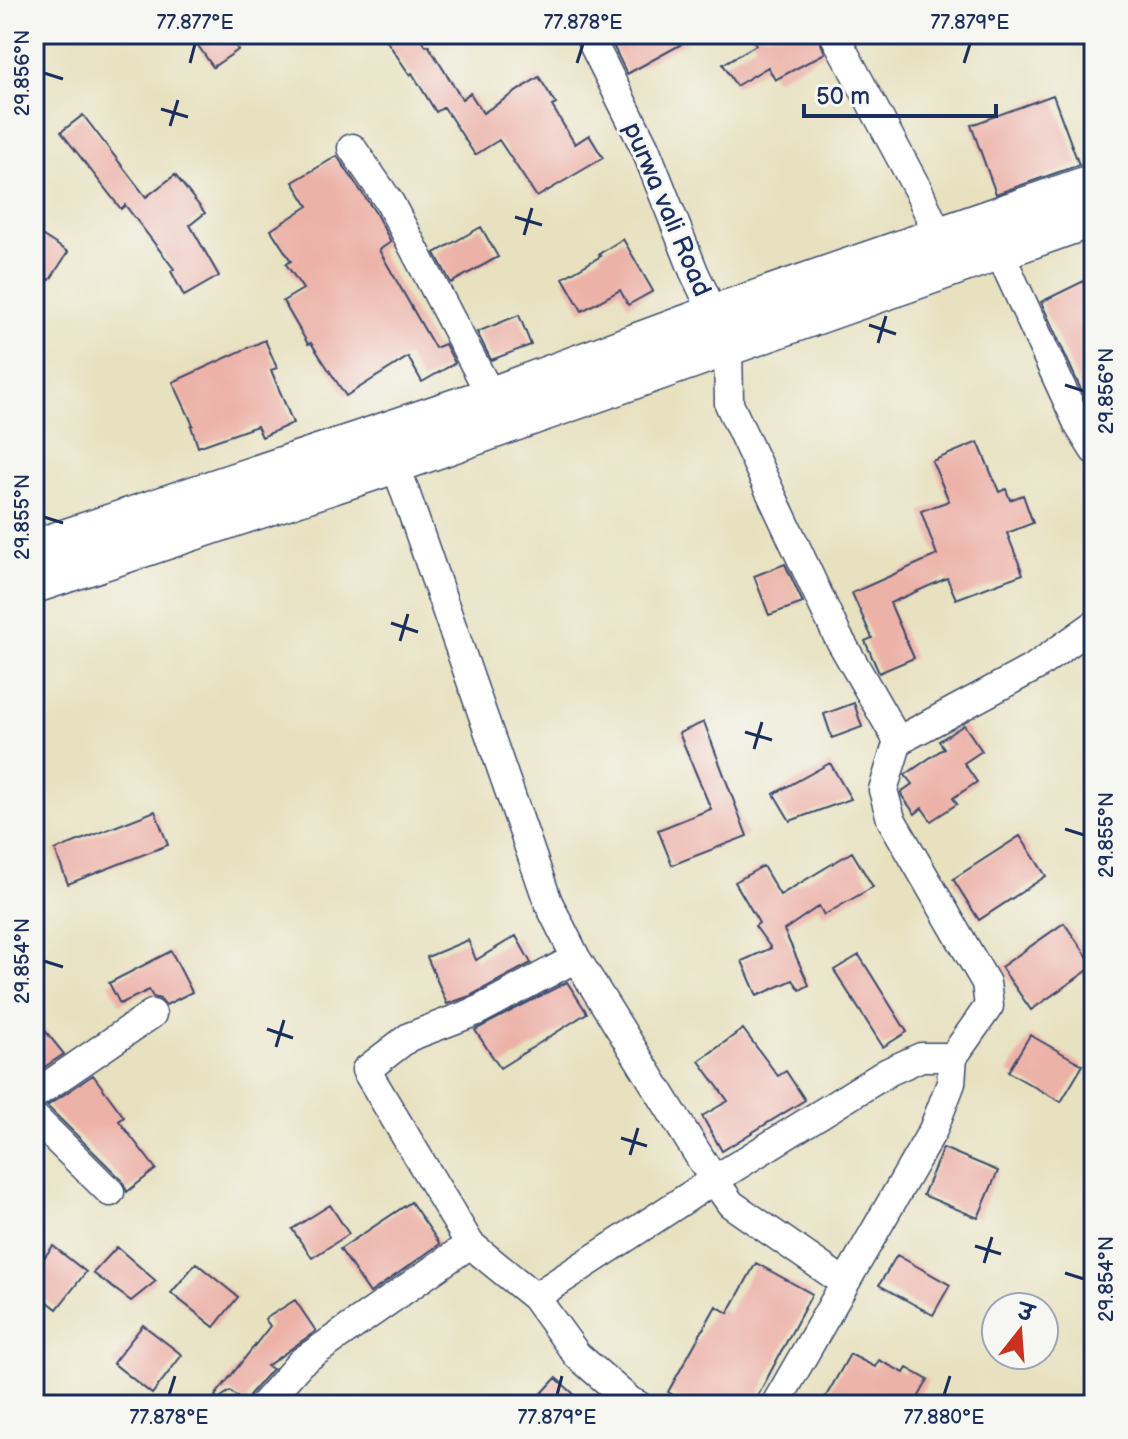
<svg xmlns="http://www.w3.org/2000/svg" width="1128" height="1439" font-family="'Balsamiq Sans','Playpen Sans Deva',sans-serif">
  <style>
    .building { fill: #ecb1a7 }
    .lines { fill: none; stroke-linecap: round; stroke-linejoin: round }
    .street-casing { stroke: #3a4a6d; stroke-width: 31 }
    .secondary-casing { stroke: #3a4a6d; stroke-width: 43 }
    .street { stroke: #fff; stroke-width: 28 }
    .secondary { stroke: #fff; stroke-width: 40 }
    .ticks { fill: none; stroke: #1b2f5e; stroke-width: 3 }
    .labels { text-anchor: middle; stroke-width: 6; stroke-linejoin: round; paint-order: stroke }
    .street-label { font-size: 26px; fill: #1b2f5e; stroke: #f6f6f2 }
    .neatline { fill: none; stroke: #1b2f5e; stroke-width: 3 }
    .ticks-label { font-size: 20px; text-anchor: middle; fill: #1b2f5e }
  </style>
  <rect width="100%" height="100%" fill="#f6f6f2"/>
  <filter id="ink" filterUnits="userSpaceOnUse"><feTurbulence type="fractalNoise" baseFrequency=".0125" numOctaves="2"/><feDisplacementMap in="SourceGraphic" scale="16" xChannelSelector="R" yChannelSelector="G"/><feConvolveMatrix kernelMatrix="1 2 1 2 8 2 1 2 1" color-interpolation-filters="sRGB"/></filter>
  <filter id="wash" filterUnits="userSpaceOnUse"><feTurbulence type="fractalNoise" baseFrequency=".006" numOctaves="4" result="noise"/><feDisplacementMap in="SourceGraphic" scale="32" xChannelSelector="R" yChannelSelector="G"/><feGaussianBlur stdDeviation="1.8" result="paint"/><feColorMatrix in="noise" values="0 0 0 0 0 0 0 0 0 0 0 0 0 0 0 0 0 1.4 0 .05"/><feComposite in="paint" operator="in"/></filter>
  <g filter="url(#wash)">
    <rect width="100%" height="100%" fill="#e7e1bf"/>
    <g id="blocks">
      <path class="building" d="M190,34H226L238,50L213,67Z
        M382,34H418L426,46L428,45L462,99L470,93L483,113L539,77L556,104L552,106L575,144L589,135L603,158L537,197L499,140L475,155L444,107L436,112L412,73L410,75Z
        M619,34H700L627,74L610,39Z
        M750,34H817L825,53L775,80L768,67L736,86L723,64L756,45Z
        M1053,95L1079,165L996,194L971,125Z
        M83,115L146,197L175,175L205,213L190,225L219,276L184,296L171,271L174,269L125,205L121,209L61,132Z
        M337,156L375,212L391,242L379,250L435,348L445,344L455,363L422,382L408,357L346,396L311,343L308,344L283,301L303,289L286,264L291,261L271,230L308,206L293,182Z
        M481,227L498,257L451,283L435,253Z
        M34,230L68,252L50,280L34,270Z
        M623,239L653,291L628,305L620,290L582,311L563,278L601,256L599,254Z
        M1094,276V400L1087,403L1041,302Z
        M519,315L531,345L491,360L477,332Z
        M265,340L277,368L271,370L293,423L262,437L257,426L198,447L191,426L193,425L173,382Z
        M978,442L999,492L1006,489L1010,500L1023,495L1033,523L1007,533L1023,574L956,599L947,578L890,603L914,658L879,673L865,641L872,638L852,593L937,555L921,511L949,501L932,461Z
        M785,564L803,603L769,615L754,576Z
        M854,703L862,727L832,738L824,714Z
        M704,722L747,836L672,865L658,830L711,809L679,733Z
        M964,725L982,751L964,763L977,782L953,798L957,804L931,821L922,808L915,814L902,796L901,792L912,784L905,775L944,748L939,741Z
        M830,763L851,799L790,821L774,794Z
        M155,811L168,845L68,884L55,850Z
        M1020,836L1046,876L979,920L953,879Z
        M852,852L873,887L824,915L819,906L784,930L809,985L800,990L793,980L757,996L742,961L771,948L755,926L759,923L735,882L763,866L780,895Z
        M1064,923L1094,966L1031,1010L1001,967Z
        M516,936L531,963L470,996L447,1004L427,957L468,940L476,960Z
        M171,951L192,992L166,1005L160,999L153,997L149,990L120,1004L109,983Z
        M859,955L907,1032L883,1047L834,970Z
        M567,982L587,1013L500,1068L475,1030Z
        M34,1017L64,1054L34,1074Z
        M743,1029L778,1076L786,1071L805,1100L722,1151L702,1116L728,1101L699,1061Z
        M1030,1035L1083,1065L1061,1102L1008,1072Z
        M93,1075L124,1117L119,1121L156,1169L127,1192L122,1180L47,1106Z
        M943,1148L998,1171L978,1218L923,1195Z
        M411,1202L440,1244L370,1293L340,1249Z
        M330,1205L349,1234L312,1258L292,1229Z
        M53,1246L86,1272L57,1309L34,1291V1271Z
        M117,1247L156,1281L131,1301L93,1273Z
        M897,1255L950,1285L933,1315L879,1285Z
        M196,1263L238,1297L214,1327L171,1293Z
        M756,1263L812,1294L753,1405H690L668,1392L716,1306L728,1313Z
        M295,1300L316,1331L267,1366L272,1369L250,1394L246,1404L230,1391L218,1399L215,1396L270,1326L265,1319Z
        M143,1325L182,1355L152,1394L113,1363Z
        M850,1354L875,1367L879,1360L904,1373L907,1368L928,1380L914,1405H821Z
        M556,1378L586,1405H531Z"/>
    </g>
  </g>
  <g filter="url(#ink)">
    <use href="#blocks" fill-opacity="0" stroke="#3a4a6d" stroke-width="2"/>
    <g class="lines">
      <g class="street-casing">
        <path id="street" d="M588,34L645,148L694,272L728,344L729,404L837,635L898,741
          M834,34L919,192L946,253
          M352,148L390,203L500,413
          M998,249L1079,426L1094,450
          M395,463L548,902L576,958L714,1180L731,1204L845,1283
          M576,958L477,1011L409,1037L366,1070L470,1244L535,1297L577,1355L630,1401L638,1405
          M34,1095L152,1014
          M34,1117L110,1192
          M535,1297L714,1180L888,1072L921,1057H953
          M263,1405L301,1362L470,1244
          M775,1405L933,1130L951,1083L953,1057L989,1006L986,983L891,819L883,790L898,741L1035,667L1094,625"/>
      </g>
      <g class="secondary-casing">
        <path id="secondary" d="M34,550L492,397L714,315L1094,184
          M34,583L395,463L1094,216"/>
      </g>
      <use href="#street" class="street"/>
      <use href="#secondary" class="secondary"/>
    </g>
  </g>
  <path class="ticks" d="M190,63L195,44M577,63L583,44M964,63L970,44M44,73L63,79M161,109L188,117M170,126L178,100M515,217L542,225M524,235L532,208M869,325L896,334M878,343L886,316M1065,385L1084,391M44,517L63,523M391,623L418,632M400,641L408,614M745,732L772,740M754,749L762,722M1065,829L1084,835M44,961L63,967M267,1029L293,1038M276,1047L284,1020M621,1138L647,1146M630,1155L638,1128M975,1246L1001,1254M984,1263L992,1237M1065,1273L1084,1279M169,1395L175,1376M557,1395L562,1376M944,1395L950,1376"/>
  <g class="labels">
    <g class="street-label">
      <text transform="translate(668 209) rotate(67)" y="9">purwa vali Road</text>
    </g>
  </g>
  <rect width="1128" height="1439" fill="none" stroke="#f6f6f2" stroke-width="88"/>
  <g transform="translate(1020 1331) rotate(17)"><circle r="38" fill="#f6f6f2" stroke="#9ea6b7" stroke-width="2"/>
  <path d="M0-6L14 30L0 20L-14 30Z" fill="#c8321e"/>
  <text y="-12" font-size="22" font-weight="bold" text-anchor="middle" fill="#1b2f5e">उ</text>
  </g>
  <path d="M804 104v12h192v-12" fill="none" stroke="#1b2f5e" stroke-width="4"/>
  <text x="816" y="104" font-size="24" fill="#1b2f5e" stroke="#f6f6f2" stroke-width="6" paint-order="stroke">50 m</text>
  <rect x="44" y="44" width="1040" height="1351" class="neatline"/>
  <g class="ticks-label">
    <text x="195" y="29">77.877°E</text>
    <text x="583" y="29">77.878°E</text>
    <text x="970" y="29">77.879°E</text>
    <text transform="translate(22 73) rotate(-90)" y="7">29.856°N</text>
    <text transform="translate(1106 391) rotate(-90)" y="7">29.856°N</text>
    <text transform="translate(22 517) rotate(-90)" y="7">29.855°N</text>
    <text transform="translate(1106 835) rotate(-90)" y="7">29.855°N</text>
    <text transform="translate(22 961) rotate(-90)" y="7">29.854°N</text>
    <text transform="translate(1106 1279) rotate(-90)" y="7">29.854°N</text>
    <text x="169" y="1424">77.878°E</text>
    <text x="557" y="1424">77.879°E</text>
    <text x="944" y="1424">77.880°E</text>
  </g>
</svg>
